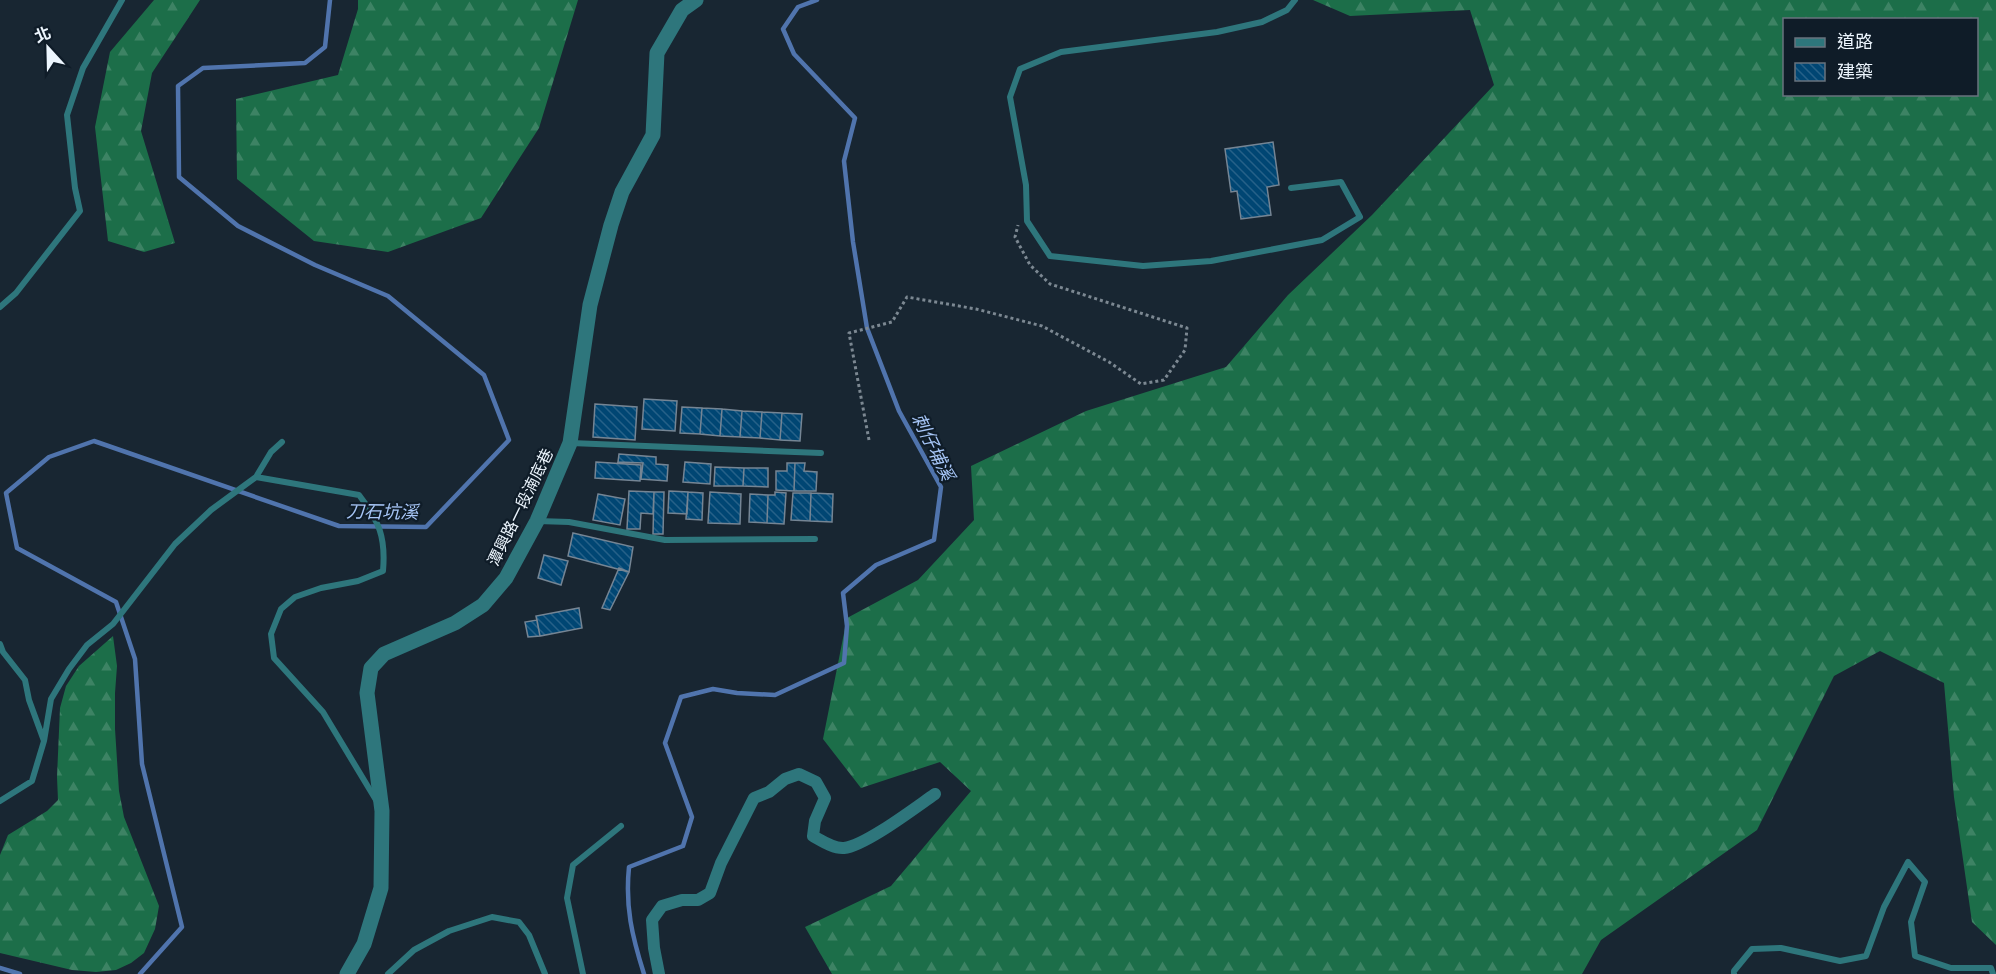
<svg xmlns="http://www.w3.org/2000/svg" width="1996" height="974" font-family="Manrope,'Noto Sans TC',sans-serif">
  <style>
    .forest { fill: url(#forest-firs); fill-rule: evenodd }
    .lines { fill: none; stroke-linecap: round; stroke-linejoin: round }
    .stream { stroke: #5074ad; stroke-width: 4.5 }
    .building { fill: url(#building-back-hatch); stroke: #758594; stroke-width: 1.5 }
    .path { stroke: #7c8892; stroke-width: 3; stroke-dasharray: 3 3; stroke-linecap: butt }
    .service { stroke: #2e767c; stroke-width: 6 }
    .minor { stroke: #2e767c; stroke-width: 12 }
    .tertiary { stroke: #2e767c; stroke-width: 15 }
    .labels { text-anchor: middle; stroke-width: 4.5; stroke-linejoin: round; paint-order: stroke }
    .street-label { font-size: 16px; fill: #edf6fe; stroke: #0f1c28 }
    .water-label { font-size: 18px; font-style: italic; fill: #a7c6f7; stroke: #0f1c28 }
  </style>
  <defs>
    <pattern id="forest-firs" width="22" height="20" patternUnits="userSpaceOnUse" patternTransform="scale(1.5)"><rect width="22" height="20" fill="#1c6e49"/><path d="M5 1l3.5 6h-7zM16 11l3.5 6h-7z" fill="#3d8364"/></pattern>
    <pattern id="building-back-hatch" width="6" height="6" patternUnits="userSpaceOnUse" patternTransform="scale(1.5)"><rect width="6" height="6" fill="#004673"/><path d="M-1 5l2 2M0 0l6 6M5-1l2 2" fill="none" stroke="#266188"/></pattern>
  </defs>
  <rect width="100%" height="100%" fill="#182632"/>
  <path class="forest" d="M154,0H200L152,73L141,131L175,243L144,252L108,241L95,127L110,52Z
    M358,0H578L539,128L481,218L388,252L314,241L237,179L236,99L338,75L358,9Z
    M1313,0H1996V945L1972,922L1954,797L1944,683L1880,651L1834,676L1757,830L1601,940L1582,974H832L805,927L891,886L971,791L940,762L861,788L823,739L847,618L918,580L974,520L971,466L1086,411L1226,367L1288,295L1372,215L1494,85L1470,10L1350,16ZM1784,20H1976V94H1784Z
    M113,636L117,666L115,693V729L119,791L124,817L159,906L155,929L144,953L131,963L116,970L96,972L72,970L0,953V855L8,835L47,811L58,800L57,777L60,708L66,686L79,666Z"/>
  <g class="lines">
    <path class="stream" d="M0,968L20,974
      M140,974L182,927L142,764L135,659L116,602L17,548L6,493L49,457L94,441L339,526L426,527L509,440L484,375L388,296L315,265L238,226L179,177L178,86L203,68L305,63L325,47L330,0
      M644,974C632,936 625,907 629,867L683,846L692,817L665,743L681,697L713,689L737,693L775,695L844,663L847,626L843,593L876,565L934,540L941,487L899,411L867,328L853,242L844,161L855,118L794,54L783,29L798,7L817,0"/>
  </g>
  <path class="building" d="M1273,142L1279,185L1267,187L1271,215L1241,219L1237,191L1231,192L1225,149Z
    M644,399L677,401L675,431L642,429Z
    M595,404L637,407L635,440L593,437Z
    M682,407L702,408L700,434L680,433Z
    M702,408L722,409L720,436L700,434Z
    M722,409L742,411L740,437L720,436Z
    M742,411L762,412L760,438L740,437Z
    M762,412L782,413L780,440L760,438Z
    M782,413L802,414L800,441L780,440Z
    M619,454L656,457V464L668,465L667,481L641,479L643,463L618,462Z
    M596,462L641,465L640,481L595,478Z
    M685,462L711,464L710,484L683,482Z
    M787,463H795L794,491L776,490V471H787Z
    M795,463H805L804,471L817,472L816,491H794Z
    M715,467L744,468L743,486H714Z
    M744,468H768V487L743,486Z
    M629,491L654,492L653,514L641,513L640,529H627Z
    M669,491L688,492L687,514L668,513Z
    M654,492H664L663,534H653Z
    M688,492L703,493L702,520L686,519Z
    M710,492L741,494L740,524L708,523Z
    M775,492L786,493L784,524L767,523L768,495H775Z
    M793,493H811L810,521L791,520Z
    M811,493L833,494L832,522L810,521Z
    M598,494L625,499L620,525L593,520Z
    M750,494L768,495L767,523L749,522Z
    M573,533L633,547L629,572L568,556Z
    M544,555L568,561L561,585L538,578Z
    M619,568L629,572L610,610L602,608Z
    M579,608L582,628L540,636L536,616Z
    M537,620L540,636L528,637L525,622Z"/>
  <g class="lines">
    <path class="path" d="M869,440L849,333L892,322L907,297L976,309L1042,326L1109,362L1141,384L1164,380L1185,350L1187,328L1050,284L1030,265L1015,237L1018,225"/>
    <path class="service" d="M1291,188L1341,182L1360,217L1322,240L1211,261L1143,266L1050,256L1027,221L1026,185L1010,97L1020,69L1061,52L1217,32L1262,22L1287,10L1295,0
      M0,307L16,293L80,211L75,188L67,115L83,68L122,0
      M571,443L821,453
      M256,477L359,495C379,521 386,537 383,571L358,581L321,588L295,597L281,609L271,634L274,658L323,712L376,800
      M538,521L569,522L665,540L815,539
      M0,644L3,652L25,680L29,700L44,741L32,781L0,801
      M44,741L51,699L69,669L87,645L113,624L175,544L211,510L256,477L271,452L282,442
      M388,974L414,950L449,931L492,917L519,922L529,935L545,974
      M583,974L567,898L573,865L621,826
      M1734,974V971L1752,949L1781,948L1840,961L1866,956L1884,907L1908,862L1925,882L1911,922L1915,956L1951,968H1991L1993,974"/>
    <path class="minor" d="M659,974L654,948L652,920L662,906L682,900H698L710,893L721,863L754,798L769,792L785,779L799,774L816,782L825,798L815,821L813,836C822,841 834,849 844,848C865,846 916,807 935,794"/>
    <path class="tertiary" d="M347,974L364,944L381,888L382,811L367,693L371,668L384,654L455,623L483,605L506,578L537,521L570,443L590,305L611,225L622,192L653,135L657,53L682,10L696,0"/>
  </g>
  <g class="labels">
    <g class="street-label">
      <text transform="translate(520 507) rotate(-64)" y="6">潭興路一段湳底巷</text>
    </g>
    <g class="water-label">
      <text transform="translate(933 447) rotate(64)" y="6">刺仔埔溪</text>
      <text transform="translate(382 512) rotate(1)" y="6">刀石坑溪</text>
    </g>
  </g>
  <rect x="1783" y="18" width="195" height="78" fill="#0f1c28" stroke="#68737e" stroke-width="1.5"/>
  <rect x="1795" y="38" width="30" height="9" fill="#2e767c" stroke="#68737e" stroke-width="1.5"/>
  <text x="1837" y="48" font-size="18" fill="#edf6fe">道路</text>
  <rect x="1795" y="63" width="30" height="18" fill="url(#building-back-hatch)" stroke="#68737e" stroke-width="1.5"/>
  <text x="1837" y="78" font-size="18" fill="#edf6fe">建築</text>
  <g transform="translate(48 48) rotate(338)" stroke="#0f1c28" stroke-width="4.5" paint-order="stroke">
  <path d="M0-4.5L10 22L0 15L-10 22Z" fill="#edf6fe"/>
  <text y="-9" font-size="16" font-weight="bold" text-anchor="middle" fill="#edf6fe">北</text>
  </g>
</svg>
